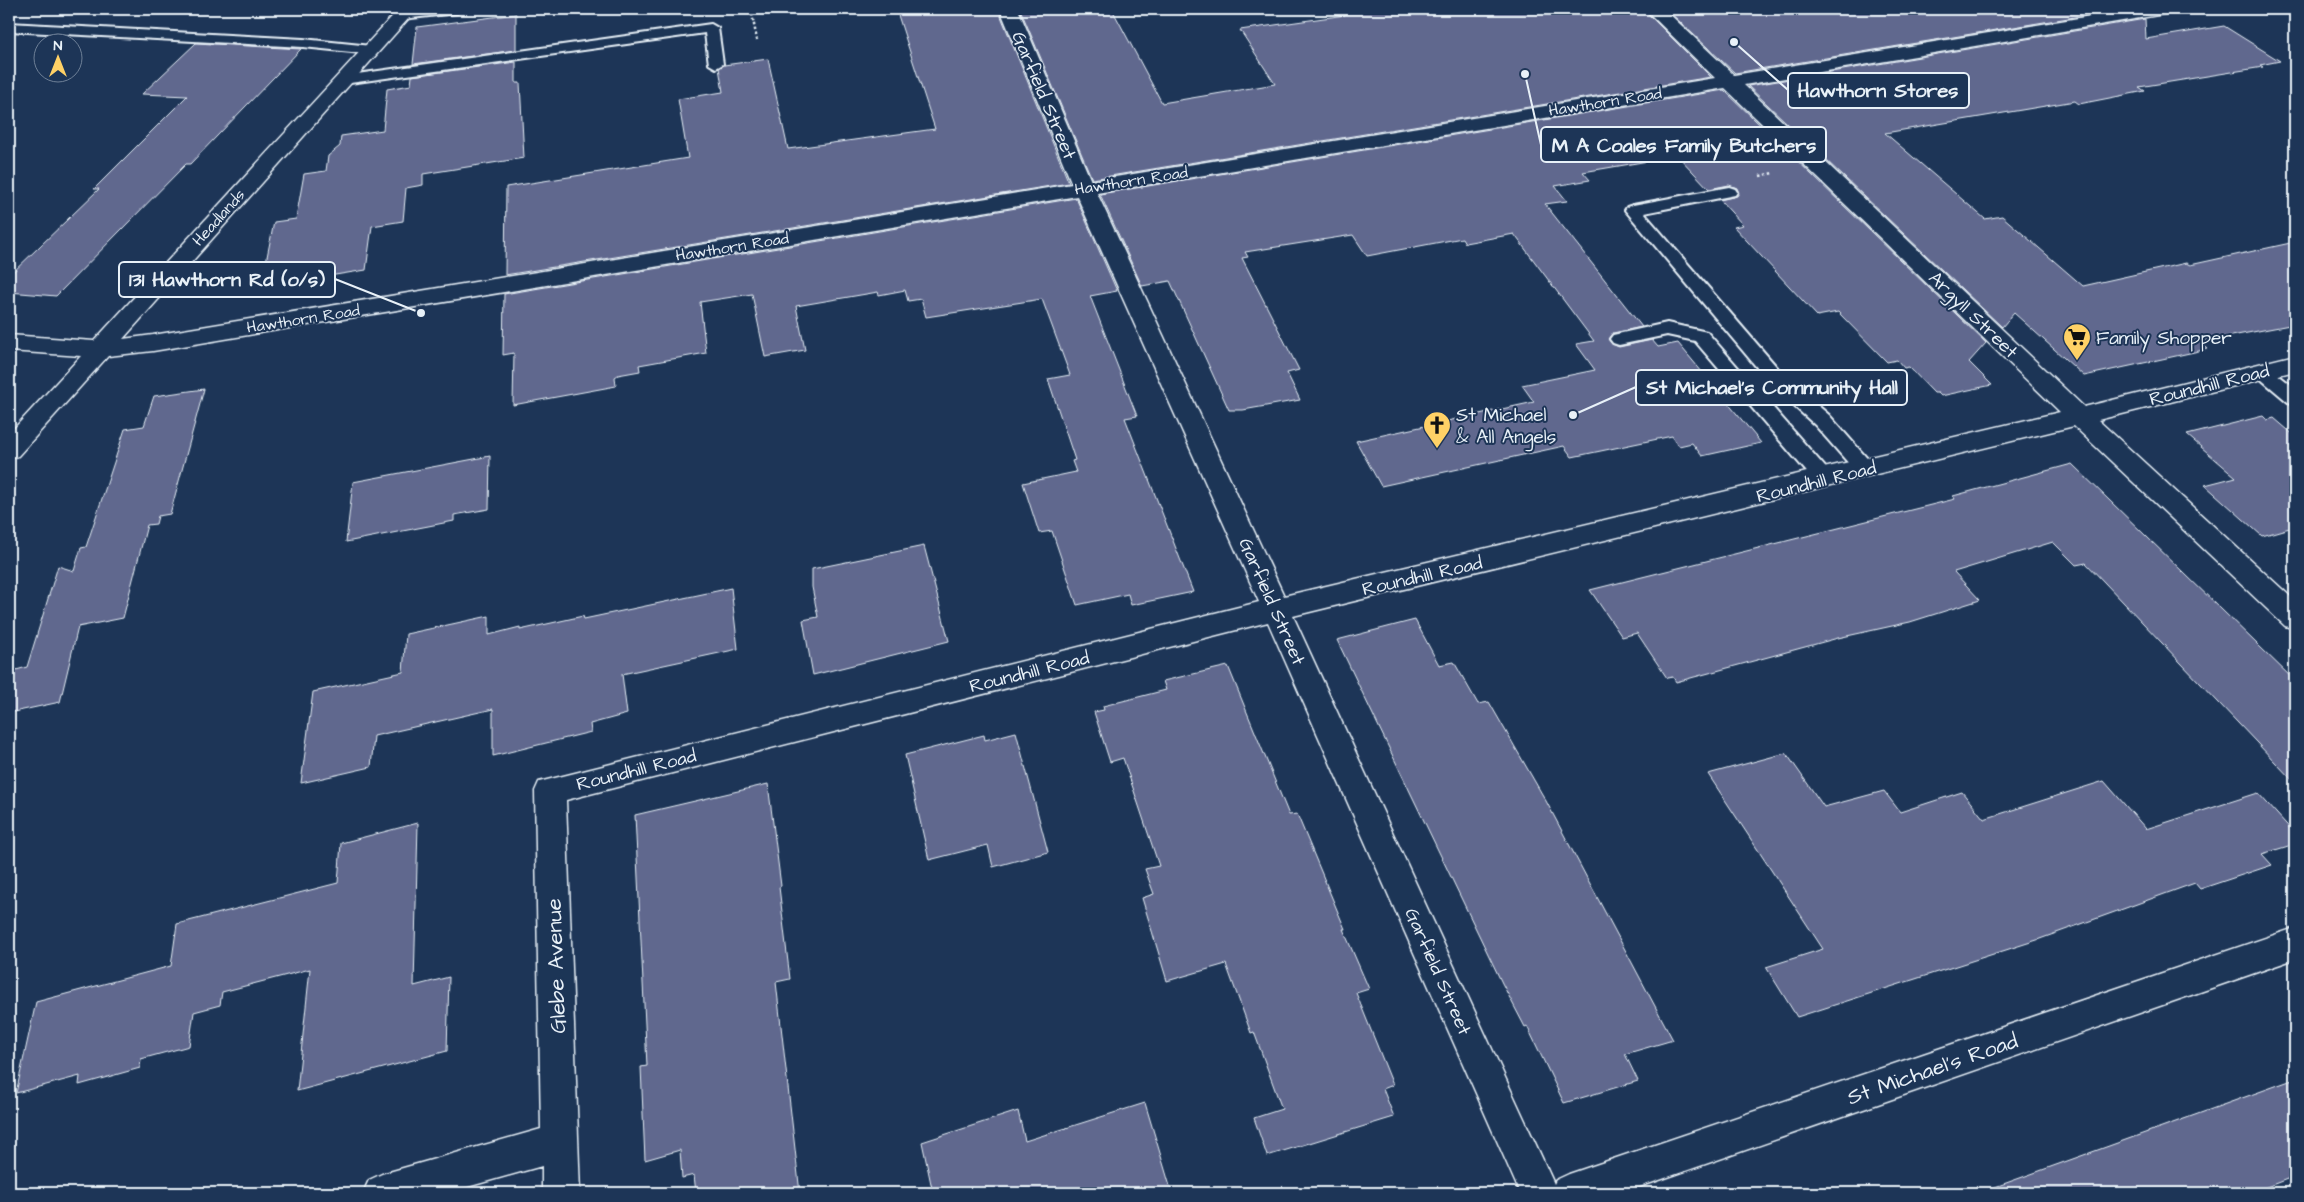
<svg xmlns="http://www.w3.org/2000/svg" width="2304" height="1202" font-family="'Architects Daughter',sans-serif">
  <style>
    .building { fill: #60678e; stroke: #e8f1f8 }
    .lines { fill: none; stroke-linecap: round; stroke-linejoin: round }
    .lane-casing { stroke: #e8f1f8; stroke-width: 4 }
    .street-casing { stroke: #e8f1f8; stroke-width: 3 }
    .path { stroke: #e8f1f8; stroke-width: 2.5; stroke-dasharray: 2.5 2.5; stroke-linecap: butt }
    .lane { fill: #1d3557; fill-rule: evenodd }
    .street { fill: #1d3557; fill-rule: evenodd }
    .labels { text-anchor: middle; stroke-width: 4; stroke-linejoin: round; paint-order: stroke }
    .far-street-label { font-size: 16px; fill: #e8f1f8; stroke: #1d3557 }
    .street-label { font-size: 19px; fill: #e8f1f8; stroke: #1d3557 }
    .poi-label { font-size: 19px; fill: #e8f1f8; stroke: #1d3557; text-anchor: start }
    .near-street-label { font-size: 22px; fill: #e8f1f8; stroke: #1d3557 }
    .leader { fill: none; stroke: #e8f1f8; stroke-width: 2 }
    .callout-dot { fill: #e8f1f8; stroke: #1d3557; stroke-width: 2 }
    .callout { fill: #1d3557; stroke: #e8f1f8; stroke-width: 2 }
    .callout-label { font-size: 20px; text-anchor: middle; font-weight: bold; fill: #e8f1f8 }
  </style>
  <rect width="100%" height="100%" fill="#1d3557"/>
  <filter id="ink" filterUnits="userSpaceOnUse"><feTurbulence type="fractalNoise" baseFrequency=".02" numOctaves="2"/><feDisplacementMap in="SourceGraphic" scale="10" xChannelSelector="R" yChannelSelector="G"/><feConvolveMatrix kernelMatrix="1 2 1 2 8 2 1 2 1" color-interpolation-filters="sRGB"/></filter>
  <g filter="url(#ink)">
    <path class="building" d="M896,9H998L1069,183L505,275L506,187L688,158L678,99L723,92L719,68L724,65L768,59L788,149L935,129Z
      M1020,9H1112L1162,103L1275,84L1240,30L1345,15L1340,9H1643L1711,77L1092,179Z
      M1666,9H2123L1735,73Z
      M516,14V50L413,64L417,27Z
      M2145,19L2146,39L2224,26L2280,61L2260,65L2263,67L2139,87L2145,91L2079,104L2075,101L1885,133L1985,219L2002,216L2083,286L2186,263L2190,265L2295,242V324L2200,342L2208,349L2084,376L2014,313L2002,327L1748,86Z
      M196,43L301,49L190,164H186L56,296L9,292V276L99,189H94L187,96L142,94Z
      M516,62V83H520L524,158L423,174V185L406,188L403,221L372,226L366,270L261,287L274,222L296,219L304,174L326,171L328,156L340,146L341,136L383,130L387,89L411,85L412,76Z
      M1724,90L1986,343L1969,362L1992,385L1941,396L1938,393H1934L1909,367L1904,368L1897,360L1887,362L1838,312L1817,316L1734,227L1743,225L1720,200L1737,196L1739,193L1737,188L1729,185L1709,189L1678,156L1583,172L1590,180L1555,186L1567,201L1545,204L1642,327L1613,333L1608,339L1612,344L1619,347L1652,340L1658,347L1678,343L1761,443L1702,456L1692,443L1679,446L1672,436L1572,457L1564,446L1381,486L1356,441L1534,402L1522,385L1595,370L1576,344L1594,341L1514,234L1465,243L1462,238L1367,256L1353,235L1245,252L1248,257L1242,258L1299,370L1287,373L1300,400L1243,410H1229L1170,281L1142,286L1100,194Z
      M1076,198L1117,291L1090,296L1137,416L1125,418L1193,592L1131,605L1128,594L1077,605L1052,531L1039,533L1023,483L1076,472L1072,461L1075,460L1048,379L1070,375L1042,299L926,317L921,299L908,301L905,290L879,295L878,292L796,306L805,350L765,357L752,294L700,302L706,353L639,365L640,371L618,375L615,377L616,386L513,405L514,353L503,355L504,294Z
      M204,389L170,514L158,516L156,524L147,525L123,618L78,627L60,702L9,713V672L27,667L58,566L74,571L81,548L86,547L125,429L144,426L154,396Z
      M2263,416L2267,420L2274,418L2295,436V529L2293,527L2262,536L2205,485L2236,477L2187,435Z
      M490,456L489,509L454,515V521L346,542L353,482Z
      M2072,464L2295,681V783L2086,563L2076,565L2053,542L1954,572L1980,600L1910,622L1838,638L1676,682L1673,677L1667,678L1637,633L1622,637L1590,590L1955,499L1953,496Z
      M924,546L949,641L813,675L803,620L818,617L812,587V569Z
      M731,588L738,649L622,674L627,714L590,724L591,732L493,756V709L374,736L371,767L301,783L313,692L403,672L406,634L489,616V635L520,627V630L583,616L584,619Z
      M1415,620L1439,665L1454,662L1478,704L1489,702L1546,801L1673,1040L1625,1054L1638,1081L1564,1103L1527,1026L1525,1027L1502,983L1337,640Z
      M1228,666L1289,815L1297,814L1345,929H1343L1369,989L1356,993L1393,1085L1383,1089L1394,1117L1267,1156L1254,1118L1282,1109L1254,1032L1251,1033L1226,964L1167,981L1142,898L1154,894L1145,869L1159,866L1123,758L1110,762L1094,712L1104,710L1103,706L1166,690L1163,681Z
      M1016,732L1048,852L993,867L988,845L929,860L905,755L984,735L985,740Z
      M1786,753L1824,807L1884,791L1900,812L1962,792L1984,819L2104,781L2146,829L2258,793L2295,834V844L2262,854L2272,865L2200,889L2195,883L2037,940L1797,1017L1766,967L1823,949L1708,774Z
      M768,784L781,886L779,887L790,979L776,982L800,1193H696L694,1175L682,1178L680,1150L645,1160L641,1067L647,1066L635,815Z
      M418,823L414,986L449,977L447,1051L297,1091L310,969L222,992L220,1005L194,1012L189,1046L141,1059L140,1068L79,1085L80,1076L16,1093L36,1002L171,966L177,924L338,883L341,843Z
      M2295,1079V1176L2251,1193H1996L1995,1187Z
      M1145,1103L1172,1193H933L922,1142L1018,1111L1025,1141Z"/>
    <g class="lines">
      <g class="lane-casing">
        <path id="lane" d="M422,9H464L457,13L402,19L395,15L402,11Z
          M9,23L303,39L371,46L378,50L371,54L303,47L9,31Z
          M711,24L718,28L723,64L716,68L709,64L705,33L343,84L336,80L343,76Z
          M1729,187L1735,189L1737,192L1735,195L1644,213L1788,380L1829,415L1872,464L1875,469L1872,474L1865,476L1858,474L1815,425L1774,388L1625,210L1627,207L1633,205Z
          M1667,323L1707,332L1831,474L1834,479L1831,484L1824,486L1817,484L1695,341L1667,335L1619,345L1613,343L1610,339L1613,335Z
          M2262,365L2268,367L2295,388V404L2288,402L2256,375L2253,371L2256,367Z"/>
      </g>
      <g class="street-casing">
        <path id="street" d="M399,9H417L123,339L153,335L1072,184L1000,9H1018L1091,181L1715,78L1645,9H1664L1734,75L2133,9H2173L2170,13L2164,14L1744,85L2084,407L2295,355V371L2098,420L2295,601V629L2285,626L2074,426L1293,616L1554,1184L1556,1180L1569,1174L2295,928V959L1622,1193H1520L1268,622L566,800L580,1193H542V1166L446,1193H363L369,1180L382,1174L541,1129L535,791L539,782L1259,602L1077,196L153,351L108,356L18,456L9,459V434L81,356L9,351V335L94,341ZM1725,88L2060,412L1284,596L1097,193Z"/>
      </g>
      <path class="path" d="M751,9L757,40
        M1760,176L1773,173"/>
      <use href="#lane" class="lane"/>
      <use href="#street" class="street"/>
    </g>
  </g>
  <defs>
    <g id="supermarket-pin" transform="scale(1.4375)"><path d="M0 17L-7.5 6A9.5 9.5 0 1 1 7.5 6Z" fill="#ffd166" stroke="#1d3557"/><path d="M-6-5.5h2.5l.6 2H6L4.5 2H-2.5L-4.4-4H-6ZM-1.5 3.2a1.3 1.3 0 1 0 .1 0ZM3 3.2a1.3 1.3 0 1 0 .1 0Z" fill="#111"/></g>
    <g id="church-pin" transform="scale(1.4375)"><path d="M0 17L-7.5 6A9.5 9.5 0 1 1 7.5 6Z" fill="#ffd166" stroke="#1d3557"/><path d="M-1.2-6h2.4v3.5h3.3v2.4h-3.3V6h-2.4V-.1h-3.3v-2.4h3.3Z" fill="#111"/></g>
  </defs>
  <g fill-rule="evenodd">
    <use href="#supermarket-pin" x="2077" y="337"/>
    <use href="#church-pin" x="1437" y="425"/>
  </g>
  <g class="labels">
    <g class="far-street-label">
      <text transform="translate(1605 101) rotate(-9)" y="6">Hawthorn Road</text>
      <text transform="translate(1131 180) rotate(-9)" y="6">Hawthorn Road</text>
      <text transform="translate(218 217) rotate(-48)" y="6">Headlands</text>
      <text transform="translate(732 246) rotate(-9)" y="6">Hawthorn Road</text>
      <text transform="translate(303 318) rotate(-9)" y="6">Hawthorn Road</text>
    </g>
    <g class="street-label">
      <text transform="translate(1045 95) rotate(67)" y="7">Garfield Street</text>
      <text transform="translate(1974 314) rotate(44)" y="7">Argyll Street</text>
      <text transform="translate(2209 384) rotate(-14)" y="7">Roundhill Road</text>
      <text transform="translate(1816 481) rotate(-14)" y="7">Roundhill Road</text>
      <text transform="translate(1422 575) rotate(-13)" y="7">Roundhill Road</text>
      <text transform="translate(1273 601) rotate(66)" y="7">Garfield Street</text>
      <text transform="translate(1029 671) rotate(-14)" y="7">Roundhill Road</text>
      <text transform="translate(636 769) rotate(-14)" y="7">Roundhill Road</text>
      <text transform="translate(1439 971) rotate(66)" y="7">Garfield Street</text>
    </g>
    <g class="poi-label">
      <text x="2096" y="344">Family Shopper</text>
      <text x="1456" y="421">St Michael<tspan x="1456" dy="22">&amp; All Angels</tspan></text>
    </g>
    <g class="near-street-label">
      <text transform="translate(555 966) rotate(-92)" y="8">Glebe Avenue</text>
      <text transform="translate(1932 1068) rotate(-19)" y="8">St Michael's Road</text>
    </g>
  </g>
  <path class="leader" d="M1734 42L1788 90M1525 74L1541 145M421 313L335 279M1573 415L1636 387"/>
  <g class="callout-dot">
    <circle cx="1734" cy="42" r="5"/>
    <circle cx="1525" cy="74" r="5"/>
    <circle cx="421" cy="313" r="5"/>
    <circle cx="1573" cy="415" r="5"/>
  </g>
  <g class="callout">
    <rect x="1788" y="73" width="181" height="35" rx="5"/>
    <rect x="1541" y="127" width="285" height="35" rx="5"/>
    <rect x="119" y="262" width="216" height="35" rx="5"/>
    <rect x="1636" y="370" width="271" height="35" rx="5"/>
  </g>
  <g class="callout-label">
    <text x="1878" y="97">Hawthorn Stores</text>
    <text x="1684" y="152">M A Coales Family Butchers</text>
    <text x="227" y="286">131 Hawthorn Rd (o/s)</text>
    <text x="1772" y="394">St Michael's Community Hall</text>
  </g>
  <rect width="2304" height="1202" fill="none" stroke="#1d3557" stroke-width="30"/>
  <rect x="15" y="15" width="2274" height="1172" fill="none" stroke="#e8f1f8" stroke-width="2" filter="url(#ink)"/>
  <g transform="translate(58 58)"><circle r="24" fill="#1d3557" stroke="#6e8097"/>
  <path d="M0-4L9 19L0 12L-9 19Z" fill="#ffd166"/>
  <text y="-8" font-size="14" font-weight="bold" text-anchor="middle" fill="#e8f1f8">N</text>
  </g>
</svg>
